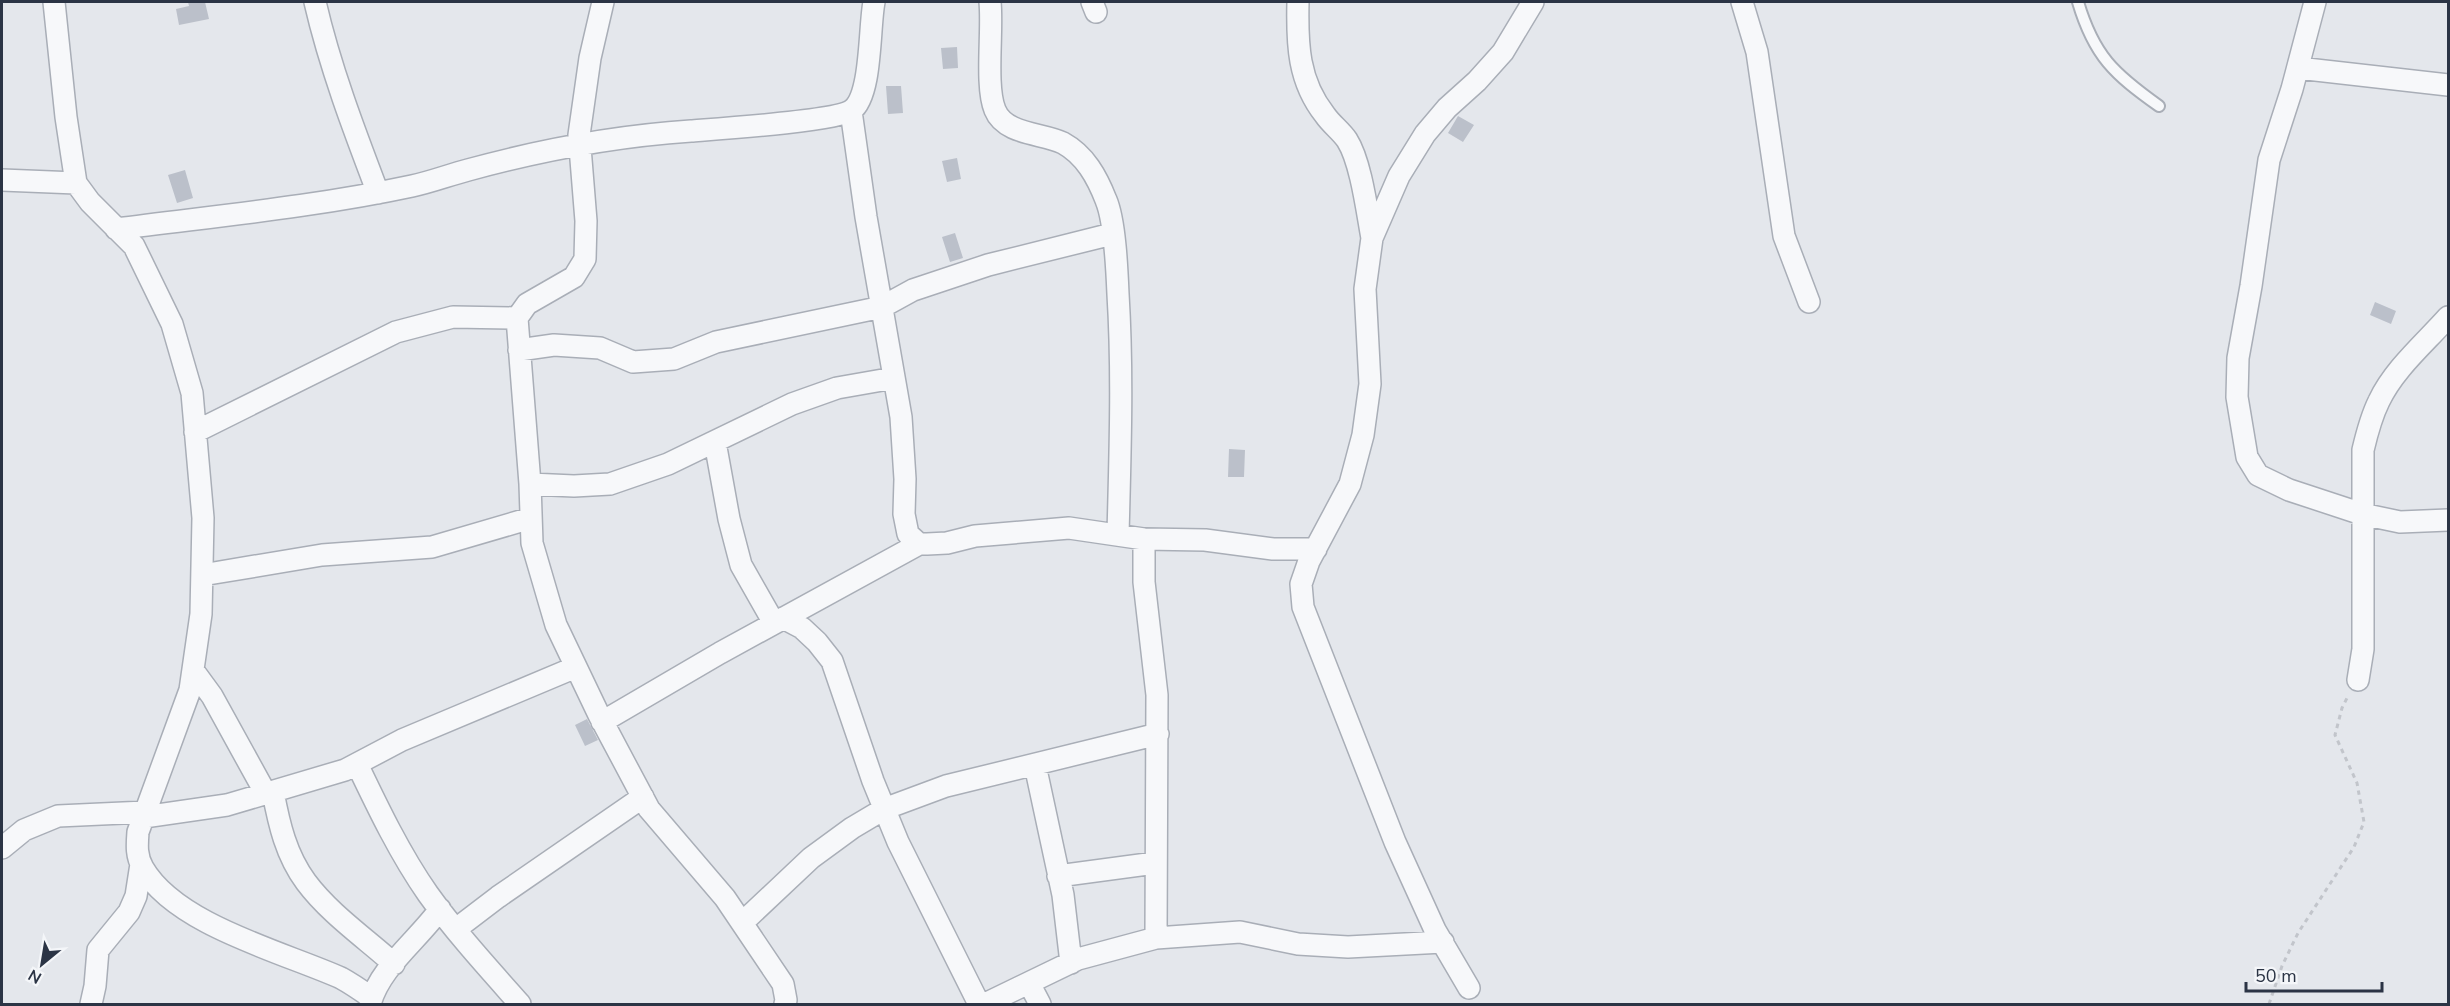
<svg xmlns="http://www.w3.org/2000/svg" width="2450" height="1006" font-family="'Nunito Sans',sans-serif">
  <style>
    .building { fill: #bbc0ca }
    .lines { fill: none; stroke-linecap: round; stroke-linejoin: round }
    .lane-casing { stroke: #a9aeb7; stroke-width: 14 }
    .street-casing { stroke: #a9aeb7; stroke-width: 24 }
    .path { stroke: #c2c5cb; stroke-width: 3; stroke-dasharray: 4.5 4.5; stroke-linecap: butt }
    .lane { stroke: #f7f8fa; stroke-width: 10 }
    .street { stroke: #f7f8fa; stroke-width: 21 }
  </style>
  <rect width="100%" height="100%" fill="#e4e7ec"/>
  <path class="building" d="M188,2H205L209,19L179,25L176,9L189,6Z
    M957,47L958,68L943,69L941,48Z
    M886,86H901L903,113L888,114Z
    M1458,116L1474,125L1463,142L1448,133Z
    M957,158L961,179L947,182L942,161Z
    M185,170L193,198L177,203L168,175Z
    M955,233L963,258L950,262L942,237Z
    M2375,302L2396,311L2391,324L2370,315Z
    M1229,449L1245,450L1244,477H1228Z
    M587,719L598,740L585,746L575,725Z"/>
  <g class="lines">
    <g class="lane-casing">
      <path id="lane" d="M2078,2C2094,56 2114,74 2159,106"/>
    </g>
    <g class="street-casing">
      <path id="street" d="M54,2L66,117L76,183L90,202L134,246L172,324L192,393L203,518L201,614L190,690L138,832C137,845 136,856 143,868C176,925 283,952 341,978C352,984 362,991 372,998
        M315,2C330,67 354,130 378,193
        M603,2L590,58L579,135L586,221L585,259L574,277L527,304L517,318L530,484L532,543L556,625L599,715L649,809L725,898L783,984L786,1000L785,1004
        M990,2C993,30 985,86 995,110C1005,135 1043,133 1063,143C1085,155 1097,177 1106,200C1115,221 1117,270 1118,294C1123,375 1120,455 1118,535
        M1092,2L1096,12
        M1298,2C1297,44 1298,81 1325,115C1331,124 1341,131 1347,140C1361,162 1367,211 1372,238
        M1742,2L1757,52L1784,236L1809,302
        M2315,2L2292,89L2269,160L2251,286L2238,358L2237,397L2247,457L2258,475L2289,490L2362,514L2400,522L2448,520
        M2298,68L2448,85
        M851,111L866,217L901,417L905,479L904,514L908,534L919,544H927L947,543L975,536L1069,528L1144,539L1205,540L1273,549H1316
        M2,180L76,183
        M116,229C215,216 314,207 412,186C431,182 449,175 468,170C541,150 616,136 691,131C716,129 837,121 852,110C872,95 869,27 874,2
        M519,350L554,345L600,348L633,362L674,359L716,342L882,307L913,290L988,265L1112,234
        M195,432L396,332L453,317L517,318
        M715,442L729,519L741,565L774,623
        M530,484L574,486L610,484L668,464L792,404L837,388L894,378
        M1144,539V582L1157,695L1156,938
        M202,575L322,555L432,547L531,518
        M783,618L802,628L817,642L832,661L873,781L898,842L979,1004
        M193,670L212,696L266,794
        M2358,680L2363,649V450C2367,433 2371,417 2379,401C2394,369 2425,343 2448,317
        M602,722L720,653L919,544
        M357,764C378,808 400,854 428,894C456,933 489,969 520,1004
        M1035,765L1063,895L1071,963
        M273,792C279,824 286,855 306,882C329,913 365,938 394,964
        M144,817L227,805L345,770L402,740L576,667
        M2,848L24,830L58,816L145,812
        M1058,876L1155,863
        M742,923L811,858L852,828L884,809L946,786L1158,734
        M456,929L498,897L643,797
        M1029,983L1040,1004
        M1469,988L1435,930L1395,842L1303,607L1301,584L1309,561L1350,484L1363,435L1370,384L1365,289L1372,238L1399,176L1425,134L1447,108L1477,81L1503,52L1533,2
        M91,1004L95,986L98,950L129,912L136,896L141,864
        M370,1004C380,967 418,940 440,909
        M985,1004L1078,959L1156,938L1240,932L1298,944L1348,947L1443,942"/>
    </g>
    <path class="path" d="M2269,1004L2282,966L2298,933L2354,847L2364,822L2357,783L2335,735L2342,708L2348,696"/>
    <use href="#lane" class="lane"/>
    <use href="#street" class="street"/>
  </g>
  <rect width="2450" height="1006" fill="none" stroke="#2b3445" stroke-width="6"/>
  <g transform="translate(42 964) rotate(210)" stroke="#f4f6f9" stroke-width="4.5" paint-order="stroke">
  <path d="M0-4.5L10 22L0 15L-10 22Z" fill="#2b3445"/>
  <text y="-9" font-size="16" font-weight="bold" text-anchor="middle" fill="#2b3445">N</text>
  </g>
  <path d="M2246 982v9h136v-9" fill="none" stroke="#2b3445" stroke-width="3"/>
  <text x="2255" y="982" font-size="18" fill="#2b3445" stroke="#f4f6f9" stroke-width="4.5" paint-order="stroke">50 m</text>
</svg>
